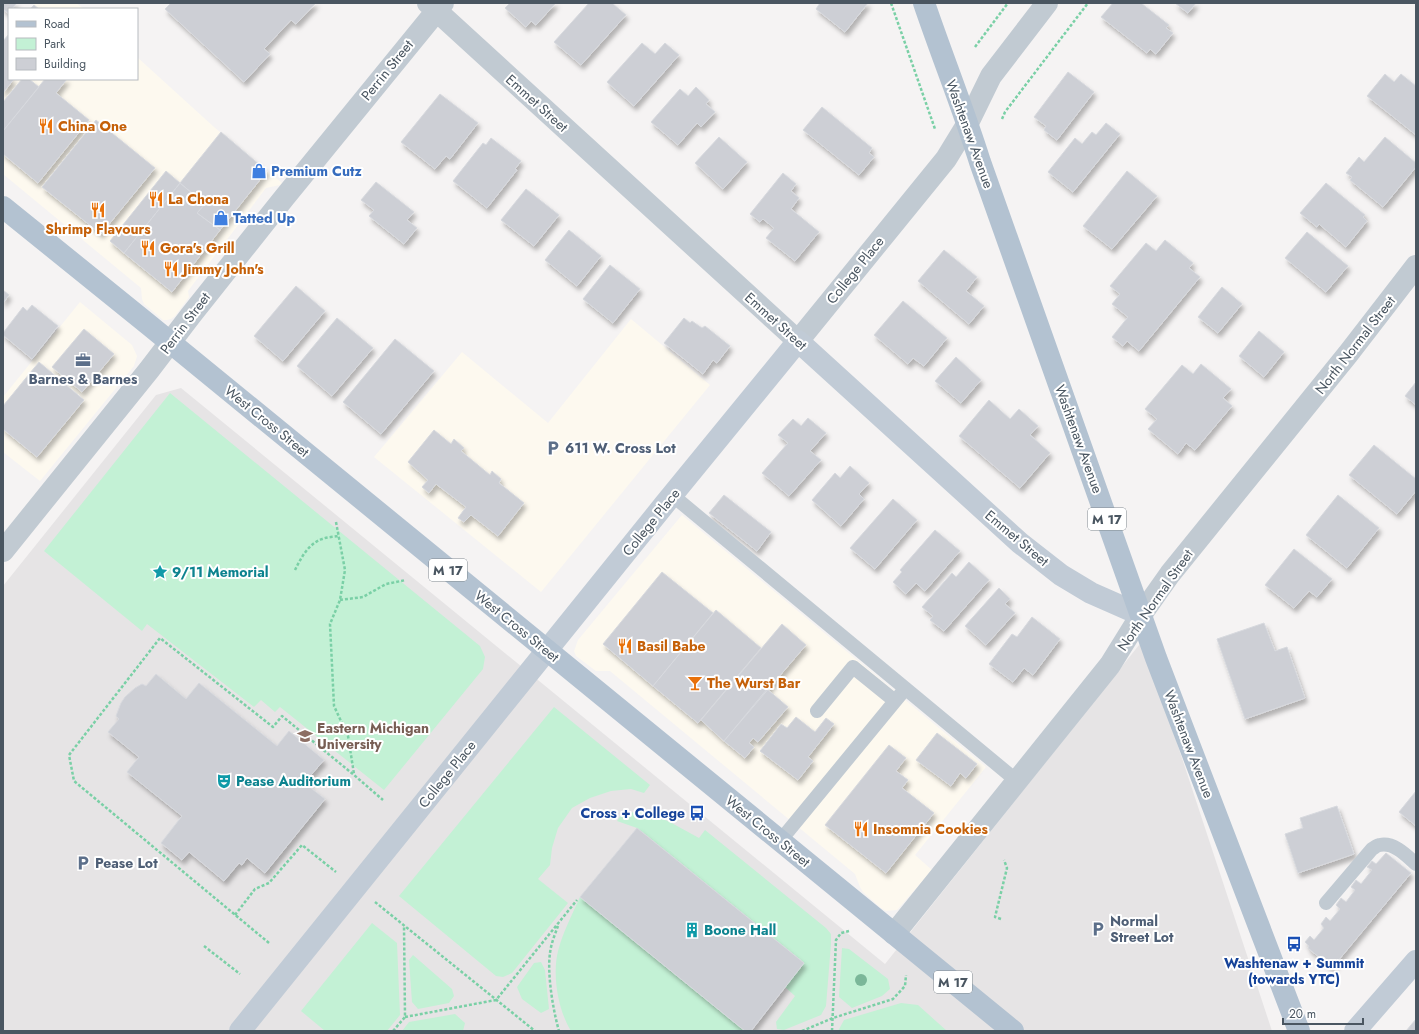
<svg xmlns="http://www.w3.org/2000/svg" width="1419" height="1034" font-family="Jost,sans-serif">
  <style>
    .commercial { fill: #fdf9ef }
    .education { fill: #e6e4e5 }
    .green { fill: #c3f1d5 }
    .building { fill: #cdcfd5; stroke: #d7d9de; filter: url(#shadow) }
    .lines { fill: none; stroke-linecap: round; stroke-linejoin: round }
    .path { stroke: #7ad0a6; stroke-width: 2.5; stroke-dasharray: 3 2; stroke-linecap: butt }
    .lane { stroke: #c1cad2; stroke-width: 14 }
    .street { stroke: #c1cad2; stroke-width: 22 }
    .secondary { stroke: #c1cbd6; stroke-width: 22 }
    .primary { stroke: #b3c2d1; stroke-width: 22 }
    .tree { fill: #7bb799 }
    .labels { text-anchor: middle; stroke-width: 4; stroke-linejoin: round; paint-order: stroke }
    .shield { fill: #fff; stroke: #808990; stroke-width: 1 }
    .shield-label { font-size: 13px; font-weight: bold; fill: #4a5661 }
    .street-label { font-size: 14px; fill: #4a5661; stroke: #fff }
    .food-label { font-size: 14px; font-weight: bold; fill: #c56008; stroke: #fff; text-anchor: start }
    .shop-label { font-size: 14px; font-weight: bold; fill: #366cbe; stroke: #fff; text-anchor: start }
    .service-label { font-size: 14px; font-weight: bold; fill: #4e5e75; stroke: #fff; text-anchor: start }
    .culture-label { font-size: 14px; font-weight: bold; fill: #0d838f; stroke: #fff; text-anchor: start }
    .education-label { font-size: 14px; font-weight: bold; fill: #785e54; stroke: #fff; text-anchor: start }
    .transit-label { font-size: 14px; font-weight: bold; fill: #164399; stroke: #fff; text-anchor: end }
  </style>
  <defs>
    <filter id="shadow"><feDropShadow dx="2.5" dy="4.5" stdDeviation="2" flood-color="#0004"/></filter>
  </defs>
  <rect width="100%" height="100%" fill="#f5f3f3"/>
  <path class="commercial" d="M35,3H76L84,9H30Z
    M3,41L9,79H137V57L214,127L282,183L280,185L266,188L188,291L189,297L175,316L171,319L167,320H163L149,308L144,304L142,299L141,288L3,174Z
    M80,302L132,345L137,356L134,366L40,481L3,452V397Z
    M631,319L710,385L541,592L374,457L462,352L548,423Z
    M682,515L986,767L915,855L932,870L897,910L886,911L881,908L863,892L860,887L855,874L610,671H596L576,656L574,651L578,640Z"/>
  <path class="education" d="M181,388L885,964L1143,640L1272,1031H3V586L156,395Z"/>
  <path class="green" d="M170,393L480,646L485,657L483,669L384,790L280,707L275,712L261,700L254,707L147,624L142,631L44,551Z
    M554,707L650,785L644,793L631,789L611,791L590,798L572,808L558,828L552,848L550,865L538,879L568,903L512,973L503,977L496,976L399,896Z
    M639,812L668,821L699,838L705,830L826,928L831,934V944L826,1006L821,1015L784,1030L777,1029L776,1022L795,996L785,987L804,963L637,828L617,821L623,813Z
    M580,897L745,1031H571C558,1010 552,975 558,951C563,932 572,915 580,897Z
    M372,923L397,943L400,1015L387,1031H325L301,1011Z
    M842,948L849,949L888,979L890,989L882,996L852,1008L839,997Z
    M413,955L452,989L454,996L449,1003L418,1009L412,1002L409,960Z
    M541,962L545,970L549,1009L541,1013L522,999L517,987L534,963Z
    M901,1003L918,1005L947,1031H838L844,1020Z
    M455,1014L465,1023L463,1031H402L409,1022Z"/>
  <path class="building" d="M3,3H17L12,9H9L8,13L3,9Z
    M171,3H316L296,24L291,20L264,49L270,54L244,82L165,9Z
    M510,3H556L536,25L531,21L526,27L505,8Z
    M589,3H612L626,15L581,65L554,42Z
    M820,3H868L845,32L816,9Z
    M1113,3H1141L1169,25L1166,28L1173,33L1156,54L1150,49L1147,53L1101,17Z
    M1175,3H1196L1188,13Z
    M34,5L39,9H30Z
    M9,34V79H14L3,93V41Z
    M642,43L655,54L665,43L679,55L634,106L607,82Z
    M1068,72L1094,92L1057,140L1044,130L1046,126L1034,117Z
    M1385,74L1394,82L1401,74L1416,86V135L1367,96Z
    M22,79H29L39,87L3,131V102Z
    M45,79H67L56,93L89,120L38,183L3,154V131Z
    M696,87L709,100L706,104L715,112L701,127L697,123L678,145L651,122L680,89L688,96Z
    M440,94L478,123L450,159L446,156L435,169L401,142Z
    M822,107L872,148L869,153L874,157L859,175L803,130Z
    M96,120L155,168L101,234L42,187Z
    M1106,123L1120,134L1073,192L1048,172L1075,138L1082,144L1092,132L1096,135Z
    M221,132L267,171L220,230L197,213L205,204L180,183Z
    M719,137L747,162L723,189L695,163Z
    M1385,137L1416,163V167L1383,207L1350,180L1352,177L1346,173L1359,157L1364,162Z
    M491,138L521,161L515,169L517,170L487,208L453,181L483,143L486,145Z
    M166,171L180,183L124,253L110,241Z
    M1127,171L1157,196L1112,249L1083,226Z
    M783,173L796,184L791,191L799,198L791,209L819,232L795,261L766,238L774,228L763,219L760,222L750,214Z
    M376,182L414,212L407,220L417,228L404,244L369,216L374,210L361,200Z
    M180,183L205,204L197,213L220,230L172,292L124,253Z
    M1326,183L1365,215L1363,217L1367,221L1346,247L1319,224L1317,227L1300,213Z
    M526,189L559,215L534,246L501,220Z
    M569,230L601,256L577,286L545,260Z
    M1307,232L1348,266L1326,292L1285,258Z
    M1165,240L1193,263L1189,268L1200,277L1139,351L1127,341L1123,346L1112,337L1128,317L1112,304L1120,294L1110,286L1146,243L1156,251Z
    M944,250L977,277L966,291L984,306L969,324L918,281Z
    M610,265L640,289L613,323L583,299Z
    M296,286L325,311L283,361L254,336Z
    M1222,287L1242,304L1218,333L1198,317Z
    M3,290L9,295L3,303Z
    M903,301L947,338L924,366L913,358L908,364L874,335Z
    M32,305L58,326L32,359L3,335V333L23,307L27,311Z
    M337,318L373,348L332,396L297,366Z
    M684,318L690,323L692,321L702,328L705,326L730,346L717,363L713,360L703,374L664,343Z
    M84,329L114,354L82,392L52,367Z
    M1259,331L1284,352L1264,377L1239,356Z
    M395,339L434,371L381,434L343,402Z
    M956,357L981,380L961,403L935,381Z
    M39,362L84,400L37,457L3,429V406Z
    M1201,364L1231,389L1223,398L1232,406L1195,450L1186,443L1178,454L1148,429L1157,419L1145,409L1182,365L1193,374Z
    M1416,382V405L1405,396Z
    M989,400L1010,419L1019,409L1038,426L1030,435L1050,453L1020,488L959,436Z
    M808,418L826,433L810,451L821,460L789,496L762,473L788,443L778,435L793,419L801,426Z
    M434,430L451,444L454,439L464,448L461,451L490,475L492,471L501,479L499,483L524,503L498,536L471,515L464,522L458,518L466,507L436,484L429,493L422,487L428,480L408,462Z
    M1374,445L1416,479V491L1397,514L1349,475Z
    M850,466L869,483L859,494L864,499L841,526L812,500L835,473L840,478Z
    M724,495L771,532L757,551L709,513Z
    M1338,495L1379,528L1347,568L1306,535Z
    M893,499L917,520L875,569L850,548Z
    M935,530L960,551L925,591L916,583L906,594L893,582L902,572L900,570Z
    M1294,549L1332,579L1317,597L1309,591L1294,608L1265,585Z
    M969,562L989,580L944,631L930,620L933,616L922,607L952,573L956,577Z
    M662,572L713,613L653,686L603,644Z
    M999,588L1010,599L1005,604L1015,613L986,645L965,626Z
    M716,610L761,648L698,723L653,686Z
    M1032,617L1060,639L1033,675L1024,668L1013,682L989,664L1012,634L1017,637Z
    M1264,623L1275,651L1287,647L1305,698L1245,719L1217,639Z
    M782,624L806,645L724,741L701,720Z
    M156,674L186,699L199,683L277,746L289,731L324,760L311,775L314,777L307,785L325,799L265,873L247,858L242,865L239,863L224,881L189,852L182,860L161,843L182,816L127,772L139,757L108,732L119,719L116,716L121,703L125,697L135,688L142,684L146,686Z
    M767,689L788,707L758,742L753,738L749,743L754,747L745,758L724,741Z
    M796,717L815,732L826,718L834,724L808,757L813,761L798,780L760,751L781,724L787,728Z
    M937,733L977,764L966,778L960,773L951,786L916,760Z
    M889,745L906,758L896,771L908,780L902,788L934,813L886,873L825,825Z
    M1416,791V826L1399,812Z
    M1337,806L1354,854L1298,873L1285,834L1303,828L1300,818Z
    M637,828L804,963L751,1031H745L580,897Z
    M1386,853L1411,873L1332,968L1308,948L1309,946L1305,942L1310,936L1314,940L1324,928L1321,924L1326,917L1330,921L1340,909L1336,905L1341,898L1346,902L1355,890L1351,887L1356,880L1361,884L1372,870L1367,867L1372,861L1376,864Z
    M1416,1019V1031H1406Z"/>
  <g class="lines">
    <path class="path" d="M891,3L935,129
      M975,47L1008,3
      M1002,119L1005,112L1088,3
      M336,522L345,570L340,600L330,624L334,706L348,736L354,774
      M295,570C301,558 308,544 322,539C327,537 333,537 338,536
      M340,600L363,597L386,584L406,580
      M375,902L535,1031
      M235,915L255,889L269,883L302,845L336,872
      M1001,919L995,917L1007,868L1004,860
      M558,926C555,934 551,944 550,953C547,974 553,1010 559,1031
      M269,943L74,781L69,755L160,638L273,727L282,716L354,775L383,800
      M204,946L240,974
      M405,1017L496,1000L577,900
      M393,1031L405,1017L404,926
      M802,1031L833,1018L893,999L905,986L906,975
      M832,1031L836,940L841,933L849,931"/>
    <path class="lane" d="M672,495L1017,781
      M817,711L853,667L895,701
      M780,841L905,689
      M1326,903L1372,849C1374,848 1377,845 1380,845C1394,842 1407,856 1416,864"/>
    <path class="street" d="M428,3L798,341L946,159L968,123L991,76L1047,3
      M3,551L149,370L191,315L284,198L443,3
      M894,934L1110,665L1141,615L1170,574L1348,354L1416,266"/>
    <path class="secondary" d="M240,1031L664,505L798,341L1020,543L1061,575L1091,593L1141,615
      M1355,1031L1416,961"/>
    <path class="primary" d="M924,3C942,56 963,108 980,162L1156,658L1299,1031
      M3,207L149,325L1013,1031"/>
  </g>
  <circle class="tree" cx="861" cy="980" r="6"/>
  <defs>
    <g id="restaurant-bare" transform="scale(1.2)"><path d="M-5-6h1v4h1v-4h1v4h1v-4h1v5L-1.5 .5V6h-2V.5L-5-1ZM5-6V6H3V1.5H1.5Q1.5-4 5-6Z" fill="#e8710a" stroke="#fff" stroke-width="2.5" paint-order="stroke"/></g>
    <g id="shop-bare" transform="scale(1.2)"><path d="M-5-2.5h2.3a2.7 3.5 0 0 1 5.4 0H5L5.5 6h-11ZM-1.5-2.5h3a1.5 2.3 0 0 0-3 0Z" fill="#3f7fe0" stroke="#fff" stroke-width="2.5" paint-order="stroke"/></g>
    <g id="office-bare" transform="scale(1.2)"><path d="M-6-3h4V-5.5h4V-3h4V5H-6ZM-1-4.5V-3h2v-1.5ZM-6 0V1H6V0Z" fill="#5c6f8a" stroke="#fff" stroke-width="2.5" paint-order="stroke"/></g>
    <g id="parking-bare" transform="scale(1.2)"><path d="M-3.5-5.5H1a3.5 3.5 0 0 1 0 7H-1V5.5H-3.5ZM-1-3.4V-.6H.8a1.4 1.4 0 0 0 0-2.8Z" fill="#5c6f8a" stroke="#fff" stroke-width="2.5" paint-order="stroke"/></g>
    <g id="sight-bare" transform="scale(1.2)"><path d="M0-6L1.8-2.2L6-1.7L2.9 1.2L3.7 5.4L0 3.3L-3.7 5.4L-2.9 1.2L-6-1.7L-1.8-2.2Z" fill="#0f9aa8" stroke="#fff" stroke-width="2.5" paint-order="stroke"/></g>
    <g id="bar-bare" transform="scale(1.2)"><path d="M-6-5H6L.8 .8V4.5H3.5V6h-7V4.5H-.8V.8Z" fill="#e8710a" stroke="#fff" stroke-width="2.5" paint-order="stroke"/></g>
    <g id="university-bare" transform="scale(1.2)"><path d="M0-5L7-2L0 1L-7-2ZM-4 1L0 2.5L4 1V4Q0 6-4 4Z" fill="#8d6e63" stroke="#fff" stroke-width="2.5" paint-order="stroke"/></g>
    <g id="theatre-bare" transform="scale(1.2)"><path d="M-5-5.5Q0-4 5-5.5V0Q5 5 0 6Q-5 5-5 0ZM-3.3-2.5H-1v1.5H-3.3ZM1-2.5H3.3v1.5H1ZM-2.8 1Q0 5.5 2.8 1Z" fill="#0f9aa8" stroke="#fff" stroke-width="2.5" paint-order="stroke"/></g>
    <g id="bus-bare" transform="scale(1.2)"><path d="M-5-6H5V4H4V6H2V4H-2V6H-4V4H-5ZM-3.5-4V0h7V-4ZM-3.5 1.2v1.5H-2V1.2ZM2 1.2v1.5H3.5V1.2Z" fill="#1a4fb4" stroke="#fff" stroke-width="2.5" paint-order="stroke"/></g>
    <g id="building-bare" transform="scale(1.2)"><path d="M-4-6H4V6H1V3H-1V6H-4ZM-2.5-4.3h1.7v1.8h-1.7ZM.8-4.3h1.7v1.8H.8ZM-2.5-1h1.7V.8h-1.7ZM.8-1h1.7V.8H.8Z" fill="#0f9aa8" stroke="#fff" stroke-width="2.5" paint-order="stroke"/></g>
  </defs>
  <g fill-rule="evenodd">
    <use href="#restaurant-bare" x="46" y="126"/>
    <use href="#shop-bare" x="259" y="171"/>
    <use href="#restaurant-bare" x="156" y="199"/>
    <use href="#restaurant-bare" x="98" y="210"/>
    <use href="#shop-bare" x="221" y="218"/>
    <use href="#restaurant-bare" x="148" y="248"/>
    <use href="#restaurant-bare" x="171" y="269"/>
    <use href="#office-bare" x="83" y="360"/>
    <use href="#parking-bare" x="553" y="448"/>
    <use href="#sight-bare" x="160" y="572"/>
    <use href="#restaurant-bare" x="625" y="646"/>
    <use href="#bar-bare" x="695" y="683"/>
    <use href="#university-bare" x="305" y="736"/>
    <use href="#theatre-bare" x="224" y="781"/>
    <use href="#bus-bare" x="697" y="813"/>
    <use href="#restaurant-bare" x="861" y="829"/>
    <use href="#parking-bare" x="83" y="863"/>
    <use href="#parking-bare" x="1098" y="929"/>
    <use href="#building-bare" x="692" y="930"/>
    <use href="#bus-bare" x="1294" y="944"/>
  </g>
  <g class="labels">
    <g class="shield">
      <rect x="1088" y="508" width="38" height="22" rx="3"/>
      <rect x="429" y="559" width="38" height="22" rx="3"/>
      <rect x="934" y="971" width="38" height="22" rx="3"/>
    </g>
    <g class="shield-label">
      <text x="1107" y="524">M 17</text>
      <text x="448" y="575">M 17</text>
      <text x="953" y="987">M 17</text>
    </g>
    <g class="street-label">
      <text transform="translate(387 70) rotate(-51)" y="5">Perrin Street</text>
      <text transform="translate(537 103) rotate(42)" y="5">Emmet Street</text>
      <text transform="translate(970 134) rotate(70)" y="5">Washtenaw Avenue</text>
      <text transform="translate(855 270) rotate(-51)" y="5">College Place</text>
      <text transform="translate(776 321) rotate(42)" y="5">Emmet Street</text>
      <text transform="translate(185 323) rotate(-53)" y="5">Perrin Street</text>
      <text transform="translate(1355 345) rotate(-52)" y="5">North Normal Street</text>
      <text transform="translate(267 421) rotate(39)" y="5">West Cross Street</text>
      <text transform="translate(1079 439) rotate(70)" y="5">Washtenaw Avenue</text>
      <text transform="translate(651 522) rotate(-51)" y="5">College Place</text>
      <text transform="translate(1017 538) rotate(40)" y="5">Emmet Street</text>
      <text transform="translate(1155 600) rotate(-55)" y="5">North Normal Street</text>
      <text transform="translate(517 626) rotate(39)" y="5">West Cross Street</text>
      <text transform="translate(1189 744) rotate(69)" y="5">Washtenaw Avenue</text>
      <text transform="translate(447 774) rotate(-51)" y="5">College Place</text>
      <text transform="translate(768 831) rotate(39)" y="5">West Cross Street</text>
    </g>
    <g class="food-label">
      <text x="58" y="131">China One</text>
      <text x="168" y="204">La Chona</text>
      <text x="98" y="234" text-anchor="middle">Shrimp Flavours</text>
      <text x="160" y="253">Gora's Grill</text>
      <text x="183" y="274">Jimmy John's</text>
      <text x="637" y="651">Basil Babe</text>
      <text x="707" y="688">The Wurst Bar</text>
      <text x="873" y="834">Insomnia Cookies</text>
    </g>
    <g class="shop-label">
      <text x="271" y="176">Premium Cutz</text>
      <text x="233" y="223">Tatted Up</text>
    </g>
    <g class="service-label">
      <text x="83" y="384" text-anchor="middle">Barnes &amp; Barnes</text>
      <text x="565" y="453">611 W. Cross Lot</text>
      <text x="95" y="868">Pease Lot</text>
      <text x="1110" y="926">Normal<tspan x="1110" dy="16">Street Lot</tspan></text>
    </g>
    <g class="culture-label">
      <text x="172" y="577">9/11 Memorial</text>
      <text x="236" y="786">Pease Auditorium</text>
      <text x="704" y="935">Boone Hall</text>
    </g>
    <g class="education-label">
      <text x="317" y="733">Eastern Michigan<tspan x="317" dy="16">University</tspan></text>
    </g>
    <g class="transit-label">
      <text x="685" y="818">Cross + College</text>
      <text x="1294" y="968" text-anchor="middle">Washtenaw + Summit<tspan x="1294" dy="16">(towards YTC)</tspan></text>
    </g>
  </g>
  <rect width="1419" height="1034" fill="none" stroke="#4a5661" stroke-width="8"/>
  <rect x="8" y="8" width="130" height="72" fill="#ffffff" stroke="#b7bbc0"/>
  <rect x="16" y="21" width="20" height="6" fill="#b3c2d1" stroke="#b7bbc0"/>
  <text x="44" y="28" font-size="12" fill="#4a5661">Road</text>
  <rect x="16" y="38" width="20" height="12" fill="#c3f1d5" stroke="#b7bbc0"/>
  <text x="44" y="48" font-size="12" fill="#4a5661">Park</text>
  <rect x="16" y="58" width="20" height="12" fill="#cdcfd5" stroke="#b7bbc0"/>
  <text x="44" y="68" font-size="12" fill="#4a5661">Building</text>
  <path d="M1283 1018v6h80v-6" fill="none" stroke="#4a5661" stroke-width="2"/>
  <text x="1289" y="1018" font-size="12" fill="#4a5661" stroke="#ffffff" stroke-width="3" paint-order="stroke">20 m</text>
</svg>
